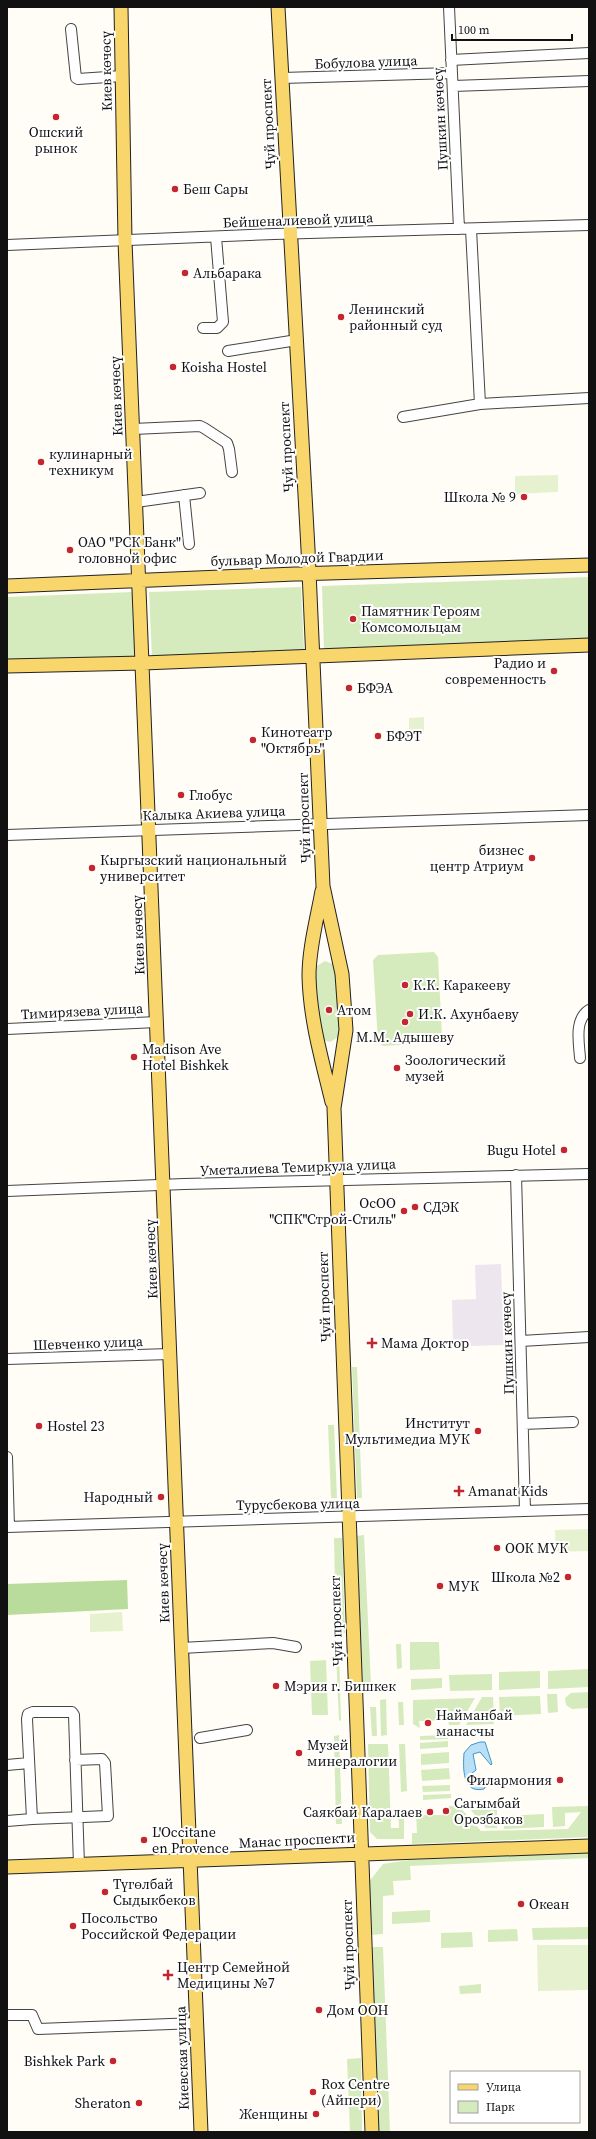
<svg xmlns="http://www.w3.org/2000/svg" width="596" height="2139" font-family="'Source Serif 4',serif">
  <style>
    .industrial { fill: #eee6ef }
    .green { fill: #d5ebbd }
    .forest { fill: #b9dc9c }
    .pitch { fill: #e6f2cf }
    .water { fill: #b9e0f7; stroke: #3f96cf }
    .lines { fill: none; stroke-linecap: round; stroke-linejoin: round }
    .minor-casing { stroke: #444; stroke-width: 12 }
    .major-casing { stroke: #222; stroke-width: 15 }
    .minor { stroke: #fff; stroke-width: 10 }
    .major { stroke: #f9d66b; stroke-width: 13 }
    .poi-dot { fill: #c4262e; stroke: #fff; stroke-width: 1.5 }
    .labels { text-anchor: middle; stroke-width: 4; stroke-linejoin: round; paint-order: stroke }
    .street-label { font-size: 14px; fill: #111; stroke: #fff }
    .poi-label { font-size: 14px; fill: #111; stroke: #fff; text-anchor: start }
  </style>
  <rect width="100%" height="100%" fill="#fffdf5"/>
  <path class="industrial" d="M501,1264L504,1345L471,1346V1343H453L452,1300L476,1299L475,1265Z"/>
  <path class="green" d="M589,577V642L324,651L322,586Z
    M301,587L304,651L152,657L149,592Z
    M133,592L135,657L7,662V597Z
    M434,952L438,957L442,1038L438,1042L383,1046L378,1042L373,960L378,955Z
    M325,961L333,964L338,971L340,1036L330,1042L323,1040L318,1034L315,967Z
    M352,1367H357L362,1498H357Z
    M328,1425H334L337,1498H331Z
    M364,1535L371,1685L363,1686L356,1536Z
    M334,1538H342L345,1633H336Z
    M410,1642H439L440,1669L410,1670Z
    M396,1644H401L402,1668L397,1669Z
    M336,1653H339L341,1720L339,1721Z
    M326,1660L328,1715H312L310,1661Z
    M589,1669V1687L548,1689V1671Z
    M540,1671V1688L499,1690V1672Z
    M492,1674V1690L450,1691L449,1675Z
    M442,1678V1688L411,1690V1679Z
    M589,1692V1708L572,1709L566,1705L565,1698L571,1693Z
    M547,1694H557L558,1712L548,1713Z
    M540,1696L541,1714L500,1716L499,1697Z
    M482,1697H493L494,1724L466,1725Z
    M475,1698L459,1725H449L448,1720L419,1721L420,1728L413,1724V1700Z
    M386,1699L387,1735L381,1736L380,1700Z
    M398,1702H403L404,1725H399Z
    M370,1707H376L377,1736H372Z
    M339,1735L342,1824H336L334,1736Z
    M448,1735V1739L420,1740V1736Z
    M448,1741V1747L420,1749V1743Z
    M368,1744H388L391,1828H399L398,1811H404V1839H377L370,1832Z
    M399,1744H405L407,1791L401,1792Z
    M449,1752V1763L421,1765V1754Z
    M449,1768L450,1779L422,1781L421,1770Z
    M450,1785V1791L423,1792L422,1786Z
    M451,1794V1798L423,1800V1795Z
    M449,1806H459L481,1831L568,1829L581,1812L565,1813V1826L553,1827L552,1807L589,1806V1837L412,1844V1833H417L416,1814L422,1807V1815H449Z
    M497,1808V1828H486L470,1809Z
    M544,1814V1827L504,1829L503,1816Z
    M589,1852V1858L410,1866L411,1880L393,1881L394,1895L383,1896V1934L370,1935L368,1883L383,1864L410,1860Z
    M430,1910V1922L392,1924V1912Z
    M588,1927V1939L533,1940L532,1928Z
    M517,1929L518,1941L488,1942V1930Z
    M472,1932L473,1947L441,1948V1933Z
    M372,1947H383L390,2132H379Z
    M481,1984V1993L460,1994L459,1986Z
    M361,2058L362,2132H350L347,2059Z"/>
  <path class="forest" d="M127,1580L128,1609L7,1615V1584Z"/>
  <path class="pitch" d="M558,475V492L515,494V476Z
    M424,717V734H409V718Z
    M589,1529V1551L556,1552L555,1530Z
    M122,1612L123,1631L90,1632V1614Z
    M537,1945H589V1990L538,1991Z"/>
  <path class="water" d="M480,1742H485L492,1764L491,1765L480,1752L473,1754L476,1770L471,1774L470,1780L478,1782L484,1776L487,1784L484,1789C462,1794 463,1768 464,1753L471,1745Z"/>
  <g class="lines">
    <g class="minor-casing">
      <path id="minor" d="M449,7L459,229
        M71,29L76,78L78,79L122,76
        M451,60L589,53
        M282,78L452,73
        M453,86L589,81
        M471,229L480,404
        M7,245L274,234L589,225
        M203,328H217L223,322L216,237
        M228,351L297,340
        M403,417L480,404L589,398
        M133,429L200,426L204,428L227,443L229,449L232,472
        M184,495L189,544
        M136,502L200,493
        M7,835L589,815
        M7,1029L157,1022
        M580,1058C579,1042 574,1020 589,1010
        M516,1175L525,1511
        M7,1191L184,1184L589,1174
        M521,1341L589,1337
        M7,1359L170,1354
        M523,1424L573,1422
        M7,1457L9,1527
        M7,1527L589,1509
        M181,1648L273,1643L296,1647
        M200,1738L247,1730
        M7,1765L29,1763
        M32,1819L108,1816L105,1763L102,1759L75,1760
        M7,1821L32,1819L27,1719L28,1714L33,1712H72L74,1715L79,1865
        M7,2015H32L38,2029L197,2023"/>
    </g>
    <g class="major-casing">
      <path id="major" d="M121,7L125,241L201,2132
        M278,7L308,549L323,886L342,974L346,1030L334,1108L372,2132
        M7,586L295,574L589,565
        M7,666L143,663L589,645
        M322,891C317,919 309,948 309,976C310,1020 322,1060 332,1102
        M7,1867L589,1846"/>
    </g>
    <use href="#minor" class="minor"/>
    <use href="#major" class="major"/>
  </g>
  <g class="poi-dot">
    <circle cx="56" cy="117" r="4"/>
    <circle cx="175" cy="189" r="4"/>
    <circle cx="185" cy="273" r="4"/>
    <circle cx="341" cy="317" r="4"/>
    <circle cx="173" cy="367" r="4"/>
    <circle cx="41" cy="462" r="4"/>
    <circle cx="524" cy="497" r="4"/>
    <circle cx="70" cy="550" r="4"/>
    <circle cx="353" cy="619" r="4"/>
    <circle cx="554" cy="671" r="4"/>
    <circle cx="349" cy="688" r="4"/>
    <circle cx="378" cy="736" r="4"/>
    <circle cx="253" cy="740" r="4"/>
    <circle cx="181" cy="795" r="4"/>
    <circle cx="532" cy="858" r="4"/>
    <circle cx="92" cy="868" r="4"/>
    <circle cx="405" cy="985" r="4"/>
    <circle cx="329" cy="1010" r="4"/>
    <circle cx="410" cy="1014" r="4"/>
    <circle cx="405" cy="1022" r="4"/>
    <circle cx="134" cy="1057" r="4"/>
    <circle cx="397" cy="1068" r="4"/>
    <circle cx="564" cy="1150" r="4"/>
    <circle cx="415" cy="1207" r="4"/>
    <circle cx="404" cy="1211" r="4"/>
    <path d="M370 1337h4v4h4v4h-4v4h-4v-4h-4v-4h4z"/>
    <circle cx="39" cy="1426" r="4"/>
    <circle cx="478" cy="1431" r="4"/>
    <path d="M457 1485h4v4h4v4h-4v4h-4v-4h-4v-4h4z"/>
    <circle cx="161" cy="1497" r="4"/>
    <circle cx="497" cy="1548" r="4"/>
    <circle cx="568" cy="1577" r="4"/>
    <circle cx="440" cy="1586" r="4"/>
    <circle cx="276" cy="1686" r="4"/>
    <circle cx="428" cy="1723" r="4"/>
    <circle cx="299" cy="1753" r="4"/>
    <circle cx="560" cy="1780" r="4"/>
    <circle cx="446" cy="1811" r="4"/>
    <circle cx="430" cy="1812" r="4"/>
    <circle cx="144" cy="1840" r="4"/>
    <circle cx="105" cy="1892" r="4"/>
    <circle cx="521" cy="1904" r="4"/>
    <circle cx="73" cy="1926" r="4"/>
    <path d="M166 1969h4v4h4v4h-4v4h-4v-4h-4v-4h4z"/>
    <circle cx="319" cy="2010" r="4"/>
    <circle cx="113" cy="2061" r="4"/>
    <circle cx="313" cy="2092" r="4"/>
    <circle cx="139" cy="2103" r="4"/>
    <circle cx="316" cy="2114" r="4"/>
  </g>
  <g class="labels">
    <g class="street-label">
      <text transform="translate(366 62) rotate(-2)" y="5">Бобулова улица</text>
      <text transform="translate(106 71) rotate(-91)" y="5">Киев көчөсү</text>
      <text transform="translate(440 119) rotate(-93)" y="5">Пушкин көчөсү</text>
      <text transform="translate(268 124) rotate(-93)" y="5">Чуй проспект</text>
      <text transform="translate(298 220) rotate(-2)" y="5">Бейшеналиевой улица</text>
      <text transform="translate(116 396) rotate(-92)" y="5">Киев көчөсү</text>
      <text transform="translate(286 447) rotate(-93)" y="5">Чуй проспект</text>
      <text transform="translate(297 558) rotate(-2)" y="5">бульвар Молодой Гвардии</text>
      <text transform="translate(214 813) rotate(-2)" y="5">Калыка Акиева улица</text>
      <text transform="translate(304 818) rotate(-92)" y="5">Чуй проспект</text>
      <text transform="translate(138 935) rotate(-92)" y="5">Киев көчөсү</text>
      <text transform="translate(82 1011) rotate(-3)" y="5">Тимирязева улица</text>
      <text transform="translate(298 1167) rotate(-2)" y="5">Уметалиева Темиркула улица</text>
      <text transform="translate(151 1259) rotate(-92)" y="5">Киев көчөсү</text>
      <text transform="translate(324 1297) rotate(-92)" y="5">Чуй проспект</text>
      <text transform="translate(88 1343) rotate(-2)" y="5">Шевченко улица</text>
      <text transform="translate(507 1343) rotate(-92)" y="5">Пушкин көчөсү</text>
      <text transform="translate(298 1504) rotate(-1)" y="5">Турусбекова улица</text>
      <text transform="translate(163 1583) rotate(-92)" y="5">Киев көчөсү</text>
      <text transform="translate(336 1621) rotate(-92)" y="5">Чуй проспект</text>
      <text transform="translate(297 1840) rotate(-3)" y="5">Манас проспекти</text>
      <text transform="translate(348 1945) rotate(-92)" y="5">Чуй проспект</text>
      <text transform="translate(182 2058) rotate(-92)" y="5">Киевская улица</text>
    </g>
    <g class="poi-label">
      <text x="56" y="137" text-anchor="middle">Ошский<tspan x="56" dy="16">рынок</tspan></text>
      <text x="183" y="194">Беш Сары</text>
      <text x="193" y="278">Альбарака</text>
      <text x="349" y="314">Ленинский<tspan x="349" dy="16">районный суд</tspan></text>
      <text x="181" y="372">Koisha Hostel</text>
      <text x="49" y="459">кулинарный<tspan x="49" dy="16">техникум</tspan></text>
      <text x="516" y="502" text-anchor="end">Школа № 9</text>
      <text x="78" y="547">ОАО "РСК Банк"<tspan x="78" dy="16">головной офис</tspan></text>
      <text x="361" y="616">Памятник Героям<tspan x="361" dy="16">Комсомольцам</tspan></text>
      <text x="546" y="668" text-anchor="end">Радио и<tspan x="546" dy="16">современность</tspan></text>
      <text x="357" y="693">БФЭА</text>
      <text x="261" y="737">Кинотеатр<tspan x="261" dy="16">"Октябрь"</tspan></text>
      <text x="386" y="741">БФЭТ</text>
      <text x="189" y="800">Глобус</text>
      <text x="524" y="855" text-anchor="end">бизнес<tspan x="524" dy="16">центр Атриум</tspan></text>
      <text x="100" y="865">Кыргызский национальный<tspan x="100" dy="16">университет</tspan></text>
      <text x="413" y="990">К.К. Каракееву</text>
      <text x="337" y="1015">Атом</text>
      <text x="418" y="1019">И.К. Ахунбаеву</text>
      <text x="405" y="1042" text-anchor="middle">М.М. Адышеву</text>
      <text x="142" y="1054">Madison Ave<tspan x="142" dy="16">Hotel Bishkek</tspan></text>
      <text x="405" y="1065">Зоологический<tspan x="405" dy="16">музей</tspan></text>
      <text x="556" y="1155" text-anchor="end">Bugu Hotel</text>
      <text x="396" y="1208" text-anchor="end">ОсОО<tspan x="396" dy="16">"СПК"Строй-Стиль"</tspan></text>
      <text x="423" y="1212">СДЭК</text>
      <text x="381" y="1348">Мама Доктор</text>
      <text x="470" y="1428" text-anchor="end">Институт<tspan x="470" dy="16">Мультимедиа МУК</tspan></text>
      <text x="47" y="1431">Hostel 23</text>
      <text x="468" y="1496">Amanat Kids</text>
      <text x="153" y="1502" text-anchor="end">Народный</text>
      <text x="505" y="1553">ООК МУК</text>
      <text x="560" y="1582" text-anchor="end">Школа №2</text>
      <text x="448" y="1591">МУК</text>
      <text x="284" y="1691">Мэрия г. Бишкек</text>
      <text x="436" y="1720">Найманбай<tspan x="436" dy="16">манасчы</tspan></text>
      <text x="307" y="1750">Музей<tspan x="307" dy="16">минералогии</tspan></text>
      <text x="552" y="1785" text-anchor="end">Филармония</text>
      <text x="454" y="1808">Сагымбай<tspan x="454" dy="16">Орозбаков</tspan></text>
      <text x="422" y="1817" text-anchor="end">Саякбай Каралаев</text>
      <text x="152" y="1837">L'Occitane<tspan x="152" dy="16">en Provence</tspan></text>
      <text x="113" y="1889">Түгөлбай<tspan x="113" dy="16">Сыдыкбеков</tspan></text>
      <text x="529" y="1909">Океан</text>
      <text x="81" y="1923">Посольство<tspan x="81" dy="16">Российской Федерации</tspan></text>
      <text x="177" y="1972">Центр Семейной<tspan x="177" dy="16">Медицины №7</tspan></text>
      <text x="327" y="2015">Дом ООН</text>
      <text x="105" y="2066" text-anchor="end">Bishkek Park</text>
      <text x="321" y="2089">Rox Centre<tspan x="321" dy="16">(Айпери)</tspan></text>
      <text x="131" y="2108" text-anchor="end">Sheraton</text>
      <text x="308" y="2119" text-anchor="end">Женщины</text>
    </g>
  </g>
  <rect width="596" height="2139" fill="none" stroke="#111111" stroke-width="16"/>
  <rect x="450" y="2071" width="130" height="52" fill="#ffffff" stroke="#a0a0a0"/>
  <rect x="458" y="2084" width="20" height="6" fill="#f9d66b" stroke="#a0a0a0"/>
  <text x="486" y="2091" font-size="12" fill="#111111">Улица</text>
  <rect x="458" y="2101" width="20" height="12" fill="#d5ebbd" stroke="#a0a0a0"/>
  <text x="486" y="2111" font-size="12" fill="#111111">Парк</text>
  <path d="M452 34v6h120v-6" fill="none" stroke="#111111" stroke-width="2"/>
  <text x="458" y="34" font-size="12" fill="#111111" stroke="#ffffff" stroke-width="3" paint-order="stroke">100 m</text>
</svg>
